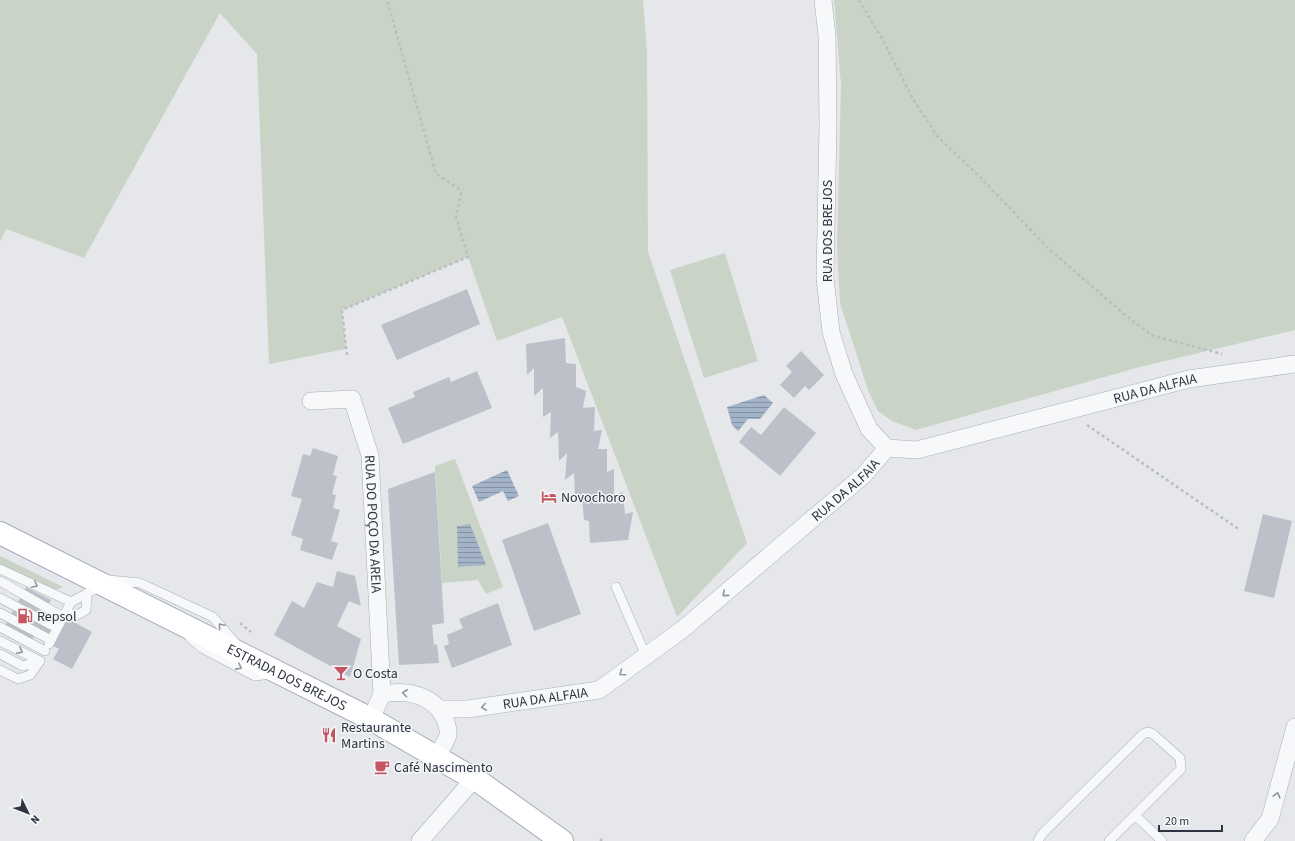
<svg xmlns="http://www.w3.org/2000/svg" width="1295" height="841" font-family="'Source Sans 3',sans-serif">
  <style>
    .green { fill: #c9d4c7 }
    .water { fill: url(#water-rules) }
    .building { fill: #bcc0c8 }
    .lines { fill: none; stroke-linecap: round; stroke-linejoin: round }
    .lane-casing { stroke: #aaaeb5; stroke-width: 10 }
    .street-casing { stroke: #aaaeb5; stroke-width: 18 }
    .primary-casing { stroke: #a5abb6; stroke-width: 24 }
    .path { stroke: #bbbdc3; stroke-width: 2.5; stroke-dasharray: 3 3; stroke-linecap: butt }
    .lane { stroke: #f7f8fa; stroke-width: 9 }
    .street { stroke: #f7f8fa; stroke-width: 17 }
    .primary { stroke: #fff; stroke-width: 22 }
    .oneway { stroke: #92969e }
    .labels { text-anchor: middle; stroke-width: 3; stroke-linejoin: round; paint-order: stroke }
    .street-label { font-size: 14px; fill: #2e3442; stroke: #f4f6f8 }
    .poi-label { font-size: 14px; fill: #2e3442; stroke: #f4f6f8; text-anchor: start }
  </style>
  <defs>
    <pattern id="water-rules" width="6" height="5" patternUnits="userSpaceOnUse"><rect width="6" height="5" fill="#a3b3c8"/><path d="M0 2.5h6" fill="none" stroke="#8592a4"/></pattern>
  </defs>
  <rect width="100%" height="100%" fill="#e5e7eb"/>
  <path class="green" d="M0,0H643L647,53L648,252L747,543L677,617L562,317L497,341L468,257L342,310L346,349L269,364L257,54L220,13L84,258L6,229L0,242Z
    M834,0H1295V330L1140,367L916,430L892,421L878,411L868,390L840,303L837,247L841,85Z
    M725,253L758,361L704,378L670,270Z
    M455,459L503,587L486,594L478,580L442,583L435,466Z
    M0,556L63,587L52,591L0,565Z"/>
  <path class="water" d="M764,395L773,403L760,419H748L738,431L732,425L727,407Z
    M507,470L519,496L508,501L503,491L479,502L472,486Z
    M470,524L486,565L458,567L457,526Z"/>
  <path class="building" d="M467,289L480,324L397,360L381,325Z
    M565,338L566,363L576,364V387L586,391L583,408L595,407L594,431L602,430L598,449H607V472L614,469V495L623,492L625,514L633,512L628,540L590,543L589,521L584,520L582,495L575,500L574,473L565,480L567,453L559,461L558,432L550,438L551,412L543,417V388L534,396V368L527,375L526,344Z
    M801,351L824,375L809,390L805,386L794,398L780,385L792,372L786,366Z
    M477,371L492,408L403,444L388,408L415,397L413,392L449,377L451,382Z
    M784,407L816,433L780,476L739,442L751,427L761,435Z
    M313,448L338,456L333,475L337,476L332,494L336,495L333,508L340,510L331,541L338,543L332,560L300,550L303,539L291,535L302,499L291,496L303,454L310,456Z
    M435,472L444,623L432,625L434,645L437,644L439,663L399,665L388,489Z
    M1263,514L1292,521L1274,598L1244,591Z
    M548,523L581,614L534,631L502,540Z
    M337,571L355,576L361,606L349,601L337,626L361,639L350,677L274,635L292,601L304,608L317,582L333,587Z
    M26,587L51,600L47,607L92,632L72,669L53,659L59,649L34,636L29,646L2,631Z
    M498,603L512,645L452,668L444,646L449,644L447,635L463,628L459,619Z"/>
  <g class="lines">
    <g class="lane-casing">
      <path id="lane" d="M0,569L71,602L101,586
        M109,580L140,583L213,617L236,644
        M0,581L63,617
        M616,587L646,656
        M0,598L57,628
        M66,612L75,616L86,610L87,593
        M0,613L51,640
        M0,627L45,651
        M190,638L202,648L255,676L271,674
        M0,641L40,661
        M49,644L71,602
        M0,654L23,666L40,661
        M0,670L18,679L30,675L40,661
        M1038,841L1042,834L1143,734L1148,732L1153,734L1180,758L1181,769L1135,815L1162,841
        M1109,841L1135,815"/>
    </g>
    <g class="street-casing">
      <g id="street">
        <path d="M823,0L827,36L828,126L825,278L831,332L844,374L869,429L887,448"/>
        <path id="s1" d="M311,401L352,399L370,455L382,694"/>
        <path id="s2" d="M887,448L917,450L1189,379L1295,364"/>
        <path id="s3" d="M439,709H468L599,690L683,629L864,475L887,448"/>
        <path d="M371,719L382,694C406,690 432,694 444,717C446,722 449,729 448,735C446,742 440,750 437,757"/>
        <path d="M420,841L474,779"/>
        <path d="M1253,841L1270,819L1295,727"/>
      </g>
    </g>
    <g class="primary-casing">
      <g id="primary">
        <path id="s4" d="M0,533L371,719L481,783L562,841"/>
      </g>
    </g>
    <path class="path" d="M859,0L884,42L913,99L937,136L980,177L1049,249L1124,314L1151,335L1222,354
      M347,355L342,310L468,257L456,217L461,194L458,188L436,174L387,0
      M1087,425L1240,530
      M240,623L251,632
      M600,839L602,841"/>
    <use href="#lane" class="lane"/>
    <use href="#street" class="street"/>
    <use href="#primary" class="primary"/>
  </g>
  <defs><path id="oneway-chevron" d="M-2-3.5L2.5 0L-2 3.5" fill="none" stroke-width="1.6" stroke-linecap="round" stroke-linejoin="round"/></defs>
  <g class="oneway">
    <use href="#oneway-chevron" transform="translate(35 585) rotate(25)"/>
    <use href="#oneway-chevron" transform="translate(725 594) rotate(140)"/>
    <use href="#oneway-chevron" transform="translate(221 626) rotate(-130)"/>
    <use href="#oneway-chevron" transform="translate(20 651) rotate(27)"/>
    <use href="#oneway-chevron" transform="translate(239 667) rotate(28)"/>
    <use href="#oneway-chevron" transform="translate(622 673) rotate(145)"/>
    <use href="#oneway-chevron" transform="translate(405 693) rotate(-173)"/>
    <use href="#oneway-chevron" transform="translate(484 707) rotate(172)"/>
    <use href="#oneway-chevron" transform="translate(1277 795) rotate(-75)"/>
  </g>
  <defs>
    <g id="hotel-bare" transform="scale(1.2)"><path d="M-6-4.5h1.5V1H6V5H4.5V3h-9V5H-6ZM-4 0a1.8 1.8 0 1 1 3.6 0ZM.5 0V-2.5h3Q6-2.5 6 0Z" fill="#c45662" stroke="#f4f6f8" stroke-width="2.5" paint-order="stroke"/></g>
    <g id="fuel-bare" transform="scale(1.2)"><path d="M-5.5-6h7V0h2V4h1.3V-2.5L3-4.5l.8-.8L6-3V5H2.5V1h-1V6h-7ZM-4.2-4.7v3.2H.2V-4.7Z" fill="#c45662" stroke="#f4f6f8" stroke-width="2.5" paint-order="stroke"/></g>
    <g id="bar-bare" transform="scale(1.2)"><path d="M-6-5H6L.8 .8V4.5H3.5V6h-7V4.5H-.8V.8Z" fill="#c45662" stroke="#f4f6f8" stroke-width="2.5" paint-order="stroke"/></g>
    <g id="restaurant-bare" transform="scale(1.2)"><path d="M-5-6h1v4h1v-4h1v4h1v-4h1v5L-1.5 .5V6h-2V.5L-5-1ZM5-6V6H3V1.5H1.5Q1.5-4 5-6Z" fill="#c45662" stroke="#f4f6f8" stroke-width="2.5" paint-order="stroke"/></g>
    <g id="cafe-bare" transform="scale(1.2)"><path d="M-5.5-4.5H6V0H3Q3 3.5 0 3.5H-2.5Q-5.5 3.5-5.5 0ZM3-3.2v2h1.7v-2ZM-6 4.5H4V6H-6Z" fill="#c45662" stroke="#f4f6f8" stroke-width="2.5" paint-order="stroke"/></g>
  </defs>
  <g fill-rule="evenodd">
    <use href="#hotel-bare" x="549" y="497"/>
    <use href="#fuel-bare" x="25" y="616"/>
    <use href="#bar-bare" x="341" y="673"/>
    <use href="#restaurant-bare" x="329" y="735"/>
    <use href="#cafe-bare" x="382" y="767"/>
  </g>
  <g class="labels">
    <g class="street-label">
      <text transform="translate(827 231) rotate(-90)" y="5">RUA DOS BREJOS</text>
      <text dy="5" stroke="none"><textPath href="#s2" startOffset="276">RUA DA ALFAIA</textPath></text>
      <text dy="5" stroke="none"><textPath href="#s3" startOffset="479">RUA DA ALFAIA</textPath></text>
      <text dy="5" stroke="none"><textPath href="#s1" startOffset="169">RUA DO POÇO DA AREIA</textPath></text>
      <text dy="5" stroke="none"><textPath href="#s4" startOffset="321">ESTRADA DOS BREJOS</textPath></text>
      <text dy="5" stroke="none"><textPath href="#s3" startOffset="107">RUA DA ALFAIA</textPath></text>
    </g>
    <g class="poi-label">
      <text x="561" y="502">Novochoro</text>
      <text x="37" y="621">Repsol</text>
      <text x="353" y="678">O Costa</text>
      <text x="341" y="732">Restaurante<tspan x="341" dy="16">Martins</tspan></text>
      <text x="394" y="772">Café Nascimento</text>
    </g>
  </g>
  <g transform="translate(28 813) rotate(133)" stroke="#f4f6f8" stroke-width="3" paint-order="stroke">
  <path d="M0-3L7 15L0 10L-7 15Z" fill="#2e3442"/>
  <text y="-6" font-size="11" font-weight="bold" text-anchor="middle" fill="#2e3442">N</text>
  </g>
  <path d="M1159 825v6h63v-6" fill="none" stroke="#2e3442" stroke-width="2"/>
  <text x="1165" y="825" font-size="12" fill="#2e3442" stroke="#f4f6f8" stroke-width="3" paint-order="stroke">20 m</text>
</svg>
